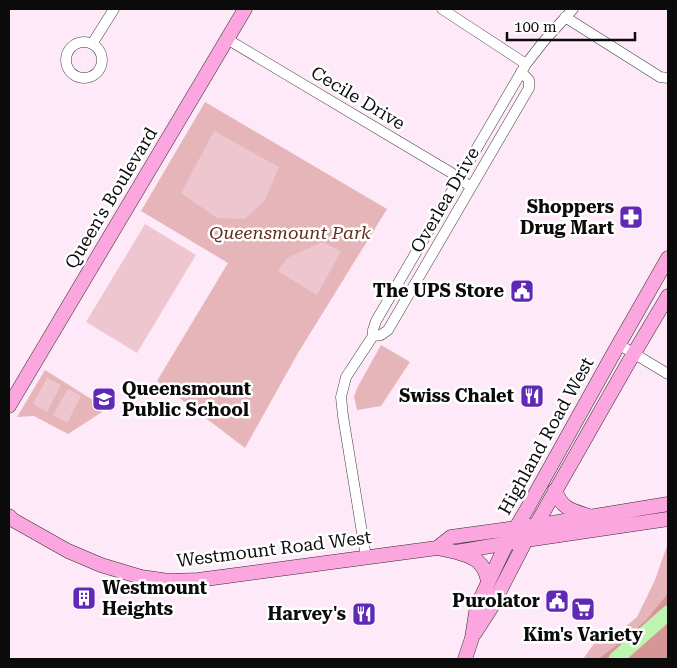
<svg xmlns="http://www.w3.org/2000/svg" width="677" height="668" font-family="'Roboto Serif',serif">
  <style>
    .green { fill: #e6b5b9 }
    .forest { fill: #d79595 }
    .pitch { fill: #eec6cf }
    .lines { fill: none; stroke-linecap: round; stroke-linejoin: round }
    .river { stroke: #bcf4b0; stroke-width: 15 }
    .street-casing { stroke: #3e3e3e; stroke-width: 11 }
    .secondary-casing { stroke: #2d2d2d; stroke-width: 15 }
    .street { stroke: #fff; stroke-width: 10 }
    .secondary { stroke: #fca6e0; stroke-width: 14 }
    .labels { text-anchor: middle; stroke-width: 5; stroke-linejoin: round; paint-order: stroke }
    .street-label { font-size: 18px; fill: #0b0b0b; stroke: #fff }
    .poi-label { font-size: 18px; font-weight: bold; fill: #0b0b0b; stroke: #fff; text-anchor: end }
    .park-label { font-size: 18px; font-style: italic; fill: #5f2e1e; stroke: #fff }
  </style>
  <rect width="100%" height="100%" fill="#fee9f9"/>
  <path class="green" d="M205,102L387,209L298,353L245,448L157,381L228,263L141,211Z
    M381,345L410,362L381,406L357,410L354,397L357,388Z
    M45,370L96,402L102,412L68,434L34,416L17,417Z
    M668,543V593L646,620L628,636L598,659H583L604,630L619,632L637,617L655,580Z"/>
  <path class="forest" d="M668,593V659H598L628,636L646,620Z"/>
  <path class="pitch" d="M214,131L279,167L265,200L245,219L217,218L181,193Z
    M145,224L196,255L137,353L86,322Z
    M322,242L341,251L317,295L278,271L287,258Z
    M47,378L61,385L47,412L33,404Z
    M68,389L81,396L67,423L53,415Z"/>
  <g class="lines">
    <path class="river" d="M616,659L668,613"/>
    <g class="street-casing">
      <path id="street" d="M442,9L526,64
        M565,17L660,77L668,78
        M227,39L450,172L471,187
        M66 60a18 18 0 1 1 36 0a18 18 0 1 1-36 0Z
        M92,44L114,9
        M373,336L381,335L388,330L529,88V80L521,72
        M618,344L668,374
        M366,557L343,416L341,397L346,377L373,336V330L376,321L526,64L544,41L573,9"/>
    </g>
    <g class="secondary-casing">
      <path id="secondary" d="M9,406L245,9
        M555,490C562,509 571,510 589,516
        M9,516L13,520L68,551L101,565L141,577L169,581L198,580L437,548L456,552L526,540L668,519
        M437,548L451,537L552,523L668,504
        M456,552C474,557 484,561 488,581
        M475,633L491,608L526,540L536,525L627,365L668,296
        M465,659L472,638L477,606L507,543L527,509L611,358L668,258"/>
    </g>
    <use href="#street" class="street"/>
    <use href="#secondary" class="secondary"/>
  </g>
  <defs>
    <g id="pharmacy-square" transform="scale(1.25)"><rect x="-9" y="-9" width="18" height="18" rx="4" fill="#6028b5" stroke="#fff"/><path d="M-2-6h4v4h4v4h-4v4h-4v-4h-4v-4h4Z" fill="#fff"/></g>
    <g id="civic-square" transform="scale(1.25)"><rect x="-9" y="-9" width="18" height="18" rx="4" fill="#6028b5" stroke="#fff"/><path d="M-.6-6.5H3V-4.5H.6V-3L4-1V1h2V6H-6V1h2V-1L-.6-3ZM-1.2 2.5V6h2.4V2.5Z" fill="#fff"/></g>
    <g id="restaurant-square" transform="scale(1.25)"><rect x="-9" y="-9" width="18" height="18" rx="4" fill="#6028b5" stroke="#fff"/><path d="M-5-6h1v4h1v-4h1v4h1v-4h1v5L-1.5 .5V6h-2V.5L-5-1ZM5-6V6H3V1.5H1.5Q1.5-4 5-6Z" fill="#fff"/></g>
    <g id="school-square" transform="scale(1.25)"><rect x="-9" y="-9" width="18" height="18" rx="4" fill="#6028b5" stroke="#fff"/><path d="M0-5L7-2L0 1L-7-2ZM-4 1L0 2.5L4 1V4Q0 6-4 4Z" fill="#fff"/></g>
    <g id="building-square" transform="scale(1.25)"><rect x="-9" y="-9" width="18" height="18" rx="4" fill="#6028b5" stroke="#fff"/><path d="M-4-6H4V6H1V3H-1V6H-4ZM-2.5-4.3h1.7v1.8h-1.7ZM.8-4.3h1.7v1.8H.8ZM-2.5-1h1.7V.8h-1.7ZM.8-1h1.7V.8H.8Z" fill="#fff"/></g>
    <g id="supermarket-square" transform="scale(1.25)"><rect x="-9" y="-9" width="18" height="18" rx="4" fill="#6028b5" stroke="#fff"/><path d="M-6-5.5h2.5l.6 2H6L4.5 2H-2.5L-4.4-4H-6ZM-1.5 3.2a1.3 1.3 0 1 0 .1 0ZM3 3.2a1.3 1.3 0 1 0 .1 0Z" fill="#fff"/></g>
  </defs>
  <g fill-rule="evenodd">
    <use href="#pharmacy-square" x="631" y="217"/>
    <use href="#civic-square" x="522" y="291"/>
    <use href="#restaurant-square" x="532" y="396"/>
    <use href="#school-square" x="104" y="399"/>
    <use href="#building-square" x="84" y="598"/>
    <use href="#civic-square" x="557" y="601"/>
    <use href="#supermarket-square" x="583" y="609"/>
    <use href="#restaurant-square" x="364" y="614"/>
  </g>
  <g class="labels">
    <g class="street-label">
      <text transform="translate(358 98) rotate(31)" y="6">Cecile Drive</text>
      <text transform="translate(111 198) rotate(-59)" y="6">Queen's Boulevard</text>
      <text transform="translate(445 200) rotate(-60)" y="6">Overlea Drive</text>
      <text transform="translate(546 436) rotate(-61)" y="6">Highland Road West</text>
      <text transform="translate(274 549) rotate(-7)" y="6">Westmount Road West</text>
    </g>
    <g class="poi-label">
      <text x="614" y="213">Shoppers<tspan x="614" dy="21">Drug Mart</tspan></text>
      <text x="504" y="297">The UPS Store</text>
      <text x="122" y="395" text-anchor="start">Queensmount<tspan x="122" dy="21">Public School</tspan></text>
      <text x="514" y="402">Swiss Chalet</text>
      <text x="102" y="594" text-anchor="start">Westmount<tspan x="102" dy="21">Heights</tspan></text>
      <text x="540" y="607">Purolator</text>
      <text x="346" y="620">Harvey's</text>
      <text x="583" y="641" text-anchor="middle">Kim's Variety</text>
    </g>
    <g class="park-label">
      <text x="290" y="239">Queensmount Park</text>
    </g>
  </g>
  <rect width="677" height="668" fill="none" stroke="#0b0b0b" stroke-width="20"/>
  <path d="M507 32v8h128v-8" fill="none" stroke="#0b0b0b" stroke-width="2.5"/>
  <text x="514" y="32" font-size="15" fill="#0b0b0b" stroke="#ffffff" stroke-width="4" paint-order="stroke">100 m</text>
</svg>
